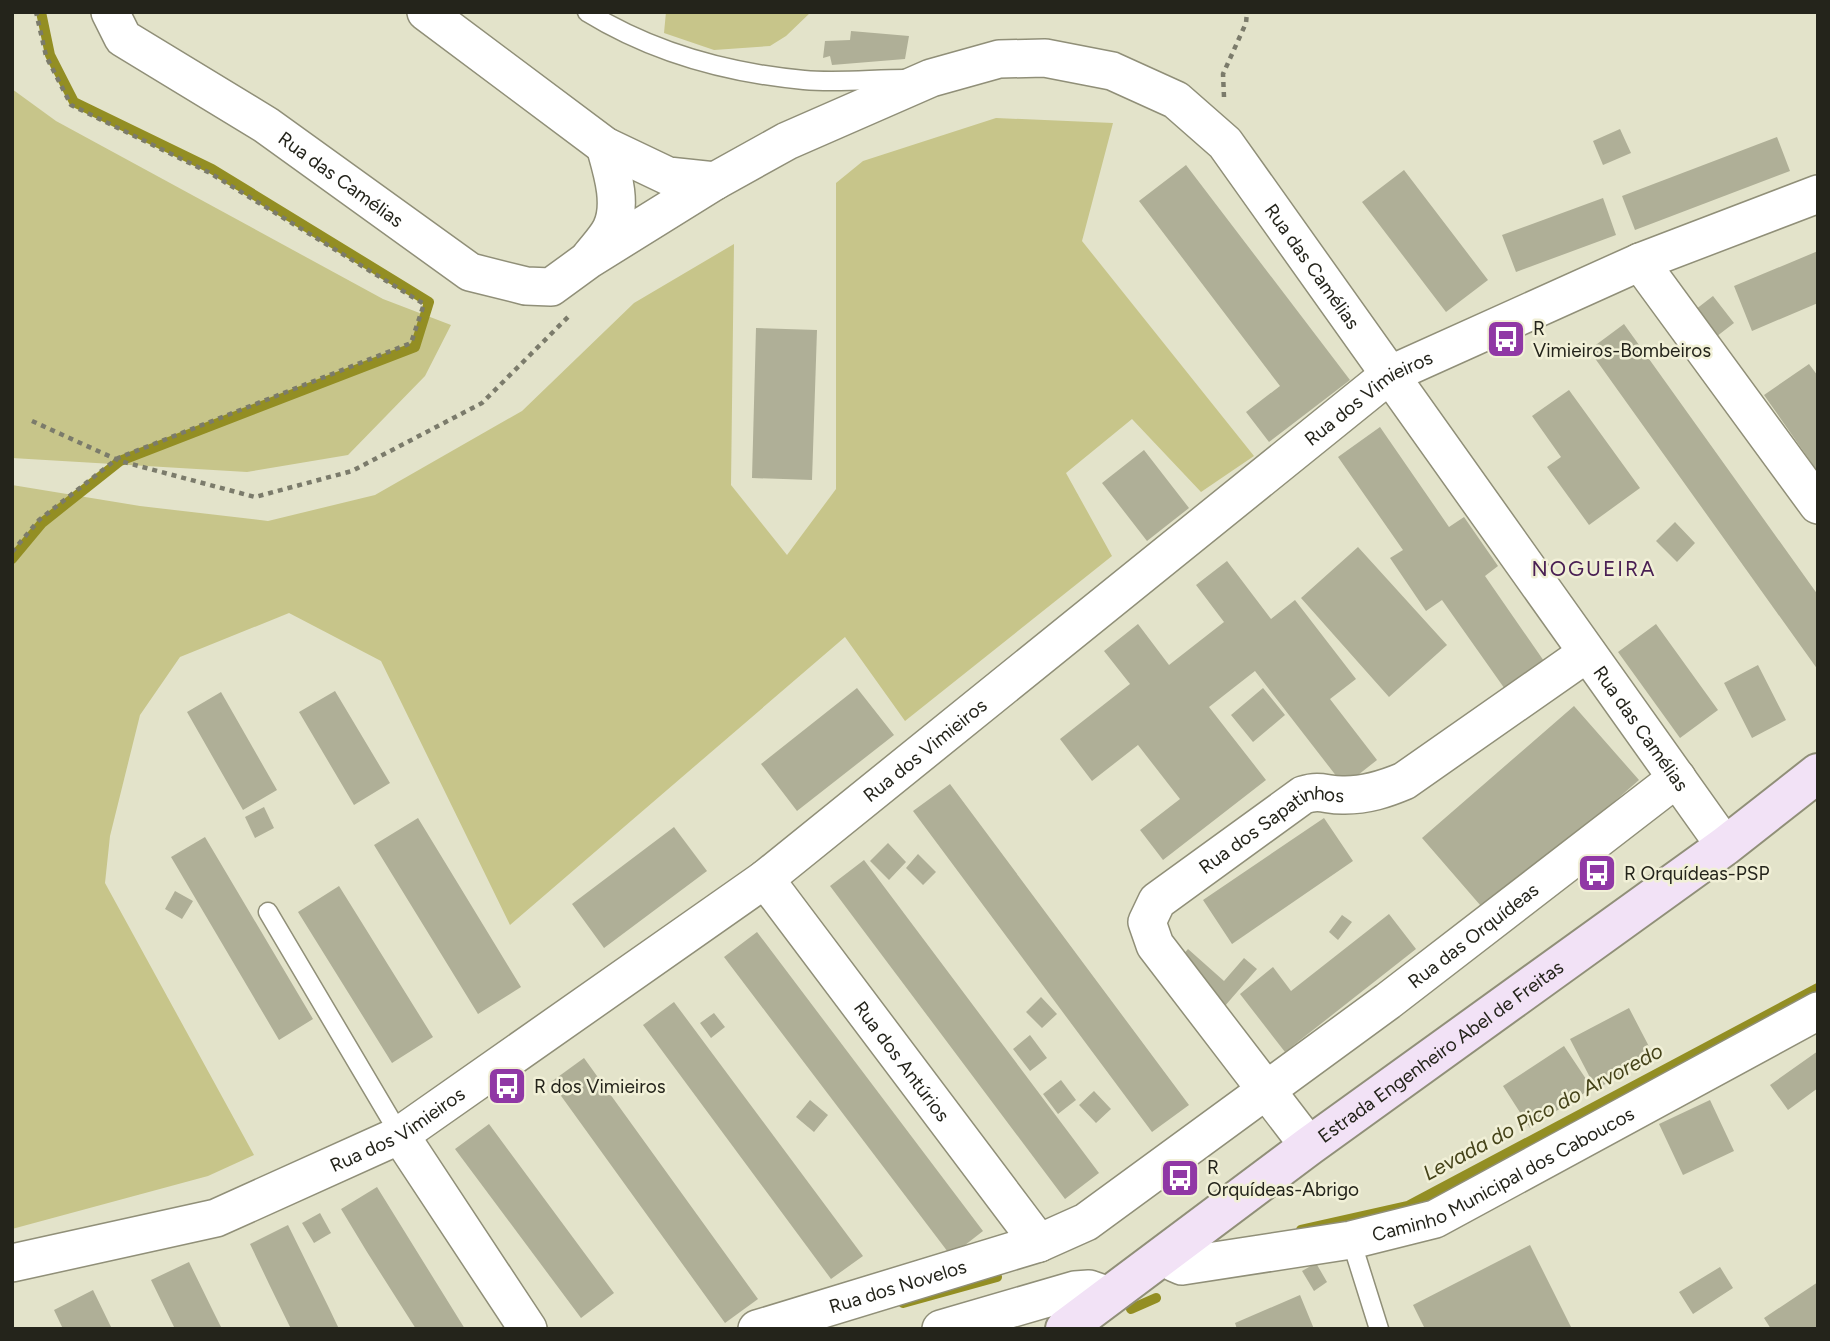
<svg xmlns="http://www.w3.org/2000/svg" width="1830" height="1341" font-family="Figtree,sans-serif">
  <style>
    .green { fill: #c7c58a }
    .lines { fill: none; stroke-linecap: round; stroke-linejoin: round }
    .stream { stroke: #938e23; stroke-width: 10 }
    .building { fill: #afaf97 }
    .lane-casing { stroke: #908f78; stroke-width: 21 }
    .street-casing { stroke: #908f78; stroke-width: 40 }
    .secondary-casing { stroke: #908f78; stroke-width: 42 }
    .path { stroke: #7b7b6b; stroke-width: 4.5; stroke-dasharray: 5 5; stroke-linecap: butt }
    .lane { stroke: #fff; stroke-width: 18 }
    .street { stroke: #fff; stroke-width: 37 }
    .secondary { stroke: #f2e2f6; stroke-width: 38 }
    .labels { text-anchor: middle; stroke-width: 5; stroke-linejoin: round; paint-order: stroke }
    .street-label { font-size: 19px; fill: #24241b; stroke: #f1f0d7 }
    .poi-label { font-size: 19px; fill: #24241b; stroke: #f1f0d7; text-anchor: start }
    .neighbourhood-label { font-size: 21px; letter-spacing: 2px; fill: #4a2054; stroke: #f1f0d7 }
    .water-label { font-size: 21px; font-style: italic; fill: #454319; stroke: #f1f0d7 }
  </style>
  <rect width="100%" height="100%" fill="#e3e3ca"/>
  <path class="green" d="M666,12H811L786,36L770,46L714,50L664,33Z
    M12,89L56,121L383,299L451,325L425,376L348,455L247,472L12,458Z
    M996,118L1113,123L1082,241L1254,456L1201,492L1132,419L1066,473L1112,556L905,721L845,637L510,925L381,661L289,613L180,657L140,715L110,836L105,883L254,1155L208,1176L12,1229V485L140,506L268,521L375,495L522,411L634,303L734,244L731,485L787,555L836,489V183L863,161Z"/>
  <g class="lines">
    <path class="stream" d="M12,559L42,523L120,461L415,347L429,302L212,169L74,102L50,55L41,12
      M1301,1230L1408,1206L1818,988
      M903,1303L997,1277
      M1131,1309L1156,1298"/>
  </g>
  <path class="building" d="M851,31L909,36L905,59L832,65L830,56L823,58L825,41L850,40Z
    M1620,129L1631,153L1603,165L1593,141Z
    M1777,137L1790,171L1635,230L1622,196Z
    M1186,165L1350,380L1269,442L1246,412L1280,386L1139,201Z
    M1404,170L1488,280L1446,312L1362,202Z
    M1603,198L1616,235L1516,272L1502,235Z
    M1818,251V303L1752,331L1734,286Z
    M1713,296L1734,323L1712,340L1691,313Z
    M1624,324L1818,595V670L1589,350Z
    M756,328L817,330L812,480L752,478Z
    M1809,364L1818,376V472L1764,395Z
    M1569,390L1640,488L1589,525L1547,467L1561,457L1532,416Z
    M1380,427L1449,527L1464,517L1498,566L1485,576L1546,664L1507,692L1442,600L1426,611L1390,558L1403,550L1338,457Z
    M1144,450L1189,508L1147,541L1102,483Z
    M1675,522L1695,543L1677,562L1656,541Z
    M1358,547L1447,645L1389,697L1301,598Z
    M1227,561L1271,619L1295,600L1356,679L1330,699L1377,760L1344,786L1255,671L1209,707L1266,780L1163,860L1140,830L1180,799L1138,745L1092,781L1060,739L1130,684L1104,651L1138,624L1169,665L1224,622L1196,585Z
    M1656,624L1718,710L1680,738L1618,652Z
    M1758,665L1786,720L1752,738L1724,683Z
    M857,688L894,735L797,811L761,764Z
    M1263,688L1285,715L1253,742L1231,715Z
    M335,691L390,783L354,805L299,712Z
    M221,692L277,790L243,810L187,712Z
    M1574,706L1639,780L1487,913L1422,838Z
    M950,784L1189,1105L1152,1132L913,811Z
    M264,807L274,828L255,838L245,817Z
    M418,818L521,987L478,1014L374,845Z
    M1324,818L1353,861L1232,944L1203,900Z
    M674,827L707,871L604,948L572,904Z
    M205,837L313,1019L279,1040L171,857Z
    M888,843L906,862L889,880L870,861Z
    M918,854L936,872L923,885L906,868Z
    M864,860L1099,1173L1065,1199L830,886Z
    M339,886L433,1037L392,1063L298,912Z
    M175,891L193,901L182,919L165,909Z
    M1389,914L1416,949L1285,1052L1240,994L1273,967L1291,991Z
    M1342,915L1352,922L1338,940L1329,932Z
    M757,932L983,1231L951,1256L724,957Z
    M1188,949L1224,981L1244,958L1257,969L1224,1007L1175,964Z
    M1041,997L1057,1014L1042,1028L1026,1012Z
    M674,1002L863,1256L831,1279L643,1025Z
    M1629,1008L1655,1058L1596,1089L1570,1039Z
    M714,1013L725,1027L711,1038L700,1023Z
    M1030,1035L1047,1058L1030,1071L1013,1049Z
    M1564,1046L1592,1088L1530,1128L1503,1086Z
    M1818,1051V1088L1788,1110L1770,1085Z
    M584,1058L758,1299L725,1323L551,1082Z
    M1061,1080L1076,1100L1058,1114L1043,1094Z
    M1094,1091L1111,1109L1096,1123L1079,1105Z
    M810,1100L828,1115L814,1132L796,1117Z
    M1710,1100L1734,1151L1683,1175L1659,1124Z
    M489,1124L614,1293L581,1318L455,1149Z
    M377,1187L429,1271L465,1329H416L367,1252L341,1209Z
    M320,1213L331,1233L314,1243L302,1223Z
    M288,1225L329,1308L339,1329H291L270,1286L250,1244Z
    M1530,1245L1572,1329H1425L1413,1305Z
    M189,1262L213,1311L222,1329H175L151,1280Z
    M1316,1263L1327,1282L1314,1291L1302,1271Z
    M1720,1267L1733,1288L1693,1314L1679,1292Z
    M1818,1282V1328L1771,1329L1764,1318Z
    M93,1290L112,1329H63L54,1310Z
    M1300,1295L1314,1329H1237L1235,1323Z"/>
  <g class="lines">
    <g class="lane-casing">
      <path id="lane" d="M587,12C652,52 728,73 804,80C838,83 873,79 906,79
        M268,912L400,1135
        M1351,1240L1379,1329"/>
    </g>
    <g class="street-casing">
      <g id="street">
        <path id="s1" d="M110,12L123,38L266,125L470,272L526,286L551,287L588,260L715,181L787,141L931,78L999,59L1045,58L1112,71L1176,100L1225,143L1725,846"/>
        <path d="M426,12L605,146L668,176L715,181"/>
        <path d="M590,257C597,248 606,239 611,229C623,204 612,171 605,146"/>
        <path d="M1640,262L1818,505"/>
        <path id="s2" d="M765,879L1039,1243"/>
        <path d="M400,1135L528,1329"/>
        <path id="s3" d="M1309,1146L1155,945L1147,922L1157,901L1303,795C1322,789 1327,796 1345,795C1367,795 1385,789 1404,781L1587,653"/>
        <path id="s4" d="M1169,1253L1175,1263L1182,1266L1351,1240L1435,1219L1818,1011"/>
        <path id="s5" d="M12,1263L216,1218L400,1135L765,879L1389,375L1640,262L1818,194"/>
        <path id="s6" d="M757,1329L1039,1243L1086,1222L1388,1001L1677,778"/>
        <path d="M941,1329L1075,1290L1089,1289L1109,1296"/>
      </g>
    </g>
    <g class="secondary-casing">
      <g id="secondary">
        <path id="s7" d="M1065,1329L1309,1146L1725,846L1818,773"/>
      </g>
    </g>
    <path class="path" d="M1224,97L1223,74L1246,23L1247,12
      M32,421L120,461L255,497L352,471L482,403L568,317
      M12,552L39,520L118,458L411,343L424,304L210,173L71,105L46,56L36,12"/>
    <use href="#lane" class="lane"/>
    <use href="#street" class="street"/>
    <use href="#secondary" class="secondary"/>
  </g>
  <defs>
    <g id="bus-square" transform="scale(2.0125)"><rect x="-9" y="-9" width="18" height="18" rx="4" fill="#9038a5" stroke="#f1f0d7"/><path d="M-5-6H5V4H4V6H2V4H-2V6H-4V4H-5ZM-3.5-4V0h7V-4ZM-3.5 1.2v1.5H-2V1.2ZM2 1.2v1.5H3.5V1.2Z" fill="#fff"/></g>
  </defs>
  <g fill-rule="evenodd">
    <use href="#bus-square" x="1506" y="339"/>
    <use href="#bus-square" x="1597" y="873"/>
    <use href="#bus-square" x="507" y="1086"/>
    <use href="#bus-square" x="1180" y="1178"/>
  </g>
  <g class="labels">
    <g class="street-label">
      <text dy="7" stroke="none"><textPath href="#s1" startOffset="289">Rua das Camélias</textPath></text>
      <text dy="7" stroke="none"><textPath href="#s1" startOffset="1437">Rua das Camélias</textPath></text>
      <text dy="7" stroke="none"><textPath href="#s5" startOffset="1629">Rua dos Vimieiros</textPath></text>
      <text dy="7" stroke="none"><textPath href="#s1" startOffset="2004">Rua das Camélias</textPath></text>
      <text dy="7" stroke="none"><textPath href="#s5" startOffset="1062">Rua dos Vimieiros</textPath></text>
      <text dy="7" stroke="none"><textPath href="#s3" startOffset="439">Rua dos Sapatinhos</textPath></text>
      <text dy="7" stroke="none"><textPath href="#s6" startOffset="828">Rua das Orquídeas</textPath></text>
      <text dy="7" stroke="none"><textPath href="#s7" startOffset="467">Estrada Engenheiro Abel de Freitas</textPath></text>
      <text dy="7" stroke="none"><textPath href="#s2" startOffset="228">Rua dos Antúrios</textPath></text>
      <text dy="7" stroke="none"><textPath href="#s5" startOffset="411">Rua dos Vimieiros</textPath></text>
      <text dy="7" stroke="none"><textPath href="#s4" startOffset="357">Caminho Municipal dos Caboucos</textPath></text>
      <text dy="7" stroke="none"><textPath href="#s6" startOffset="147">Rua dos Novelos</textPath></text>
    </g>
    <g class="poi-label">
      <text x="1533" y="335">R<tspan x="1533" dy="22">Vimieiros-Bombeiros</tspan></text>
      <text x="1624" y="880">R Orquídeas-PSP</text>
      <text x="534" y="1093">R dos Vimieiros</text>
      <text x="1207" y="1174">R<tspan x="1207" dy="22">Orquídeas-Abrigo</tspan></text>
    </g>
    <g class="neighbourhood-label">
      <text x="1594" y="576">NOGUEIRA</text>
    </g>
    <g class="water-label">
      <text transform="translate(1543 1112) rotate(-28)" y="7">Levada do Pico do Arvoredo</text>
    </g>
  </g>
  <rect width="1830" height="1341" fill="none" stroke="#24241b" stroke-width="28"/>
</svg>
